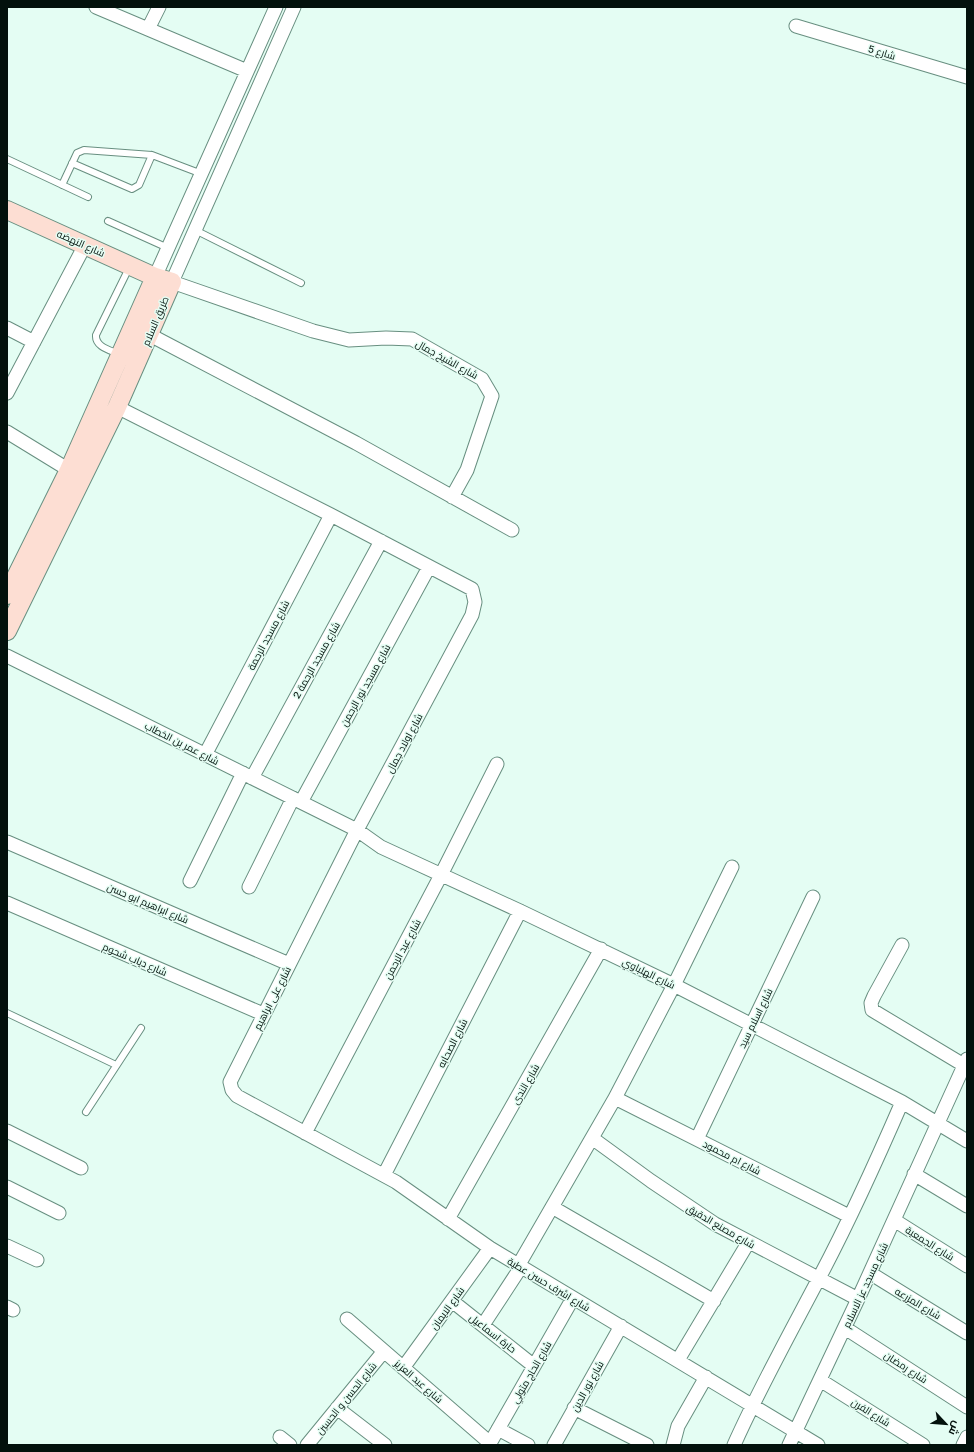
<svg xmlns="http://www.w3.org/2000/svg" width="974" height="1452" font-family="'Golos Text',Cairo,sans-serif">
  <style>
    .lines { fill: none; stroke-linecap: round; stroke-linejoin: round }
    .service-casing { stroke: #688f80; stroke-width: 8 }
    .minor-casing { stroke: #688f80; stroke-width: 15 }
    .secondary-casing { stroke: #688f80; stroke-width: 20 }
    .service { stroke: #fff; stroke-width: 6 }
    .minor { stroke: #fff; stroke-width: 13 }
    .secondary { stroke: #fdded3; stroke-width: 18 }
    .labels { text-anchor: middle; stroke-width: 3; stroke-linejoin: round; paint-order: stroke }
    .street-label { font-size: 10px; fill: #03110c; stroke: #e4fdf3 }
  </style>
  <rect width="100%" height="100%" fill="#e4fdf3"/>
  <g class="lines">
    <g class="service-casing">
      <path id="service" d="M7,159L88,197
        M72,163L132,189L139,185L152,155
        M62,185L77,153L84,150L152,155L202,174
        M108,221L168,248
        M195,230L301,283
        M119,354C110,350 95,347 96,335L129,268
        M7,1013L116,1065
        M86,1112L141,1028"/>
    </g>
    <g class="minor-casing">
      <path id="minor" d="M96,7L247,71
        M294,7L172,282L313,331L349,340L386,338L412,339L482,379L492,396L467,470L452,497
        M796,26L967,77
        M148,29L159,7
        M155,277L276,7
        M7,328L34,342
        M150,335L356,443L512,530
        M7,393L85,245
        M117,407L331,515L472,589L475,602L472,615L357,830L230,1082L232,1090L237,1096L396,1182L490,1248L818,1445
        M7,432L69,470
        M7,656L357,830L381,847L520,911L674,985L902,1102L967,1141
        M205,755L331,515
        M252,778L381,541
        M301,802L429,567
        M7,842L289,964
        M190,881L243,773
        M249,887L293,798
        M7,903L263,1014
        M902,945L874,996L871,1003L872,1010L967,1067
        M615,1098L849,1216
        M7,1131L81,1168
        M305,1133L441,875L497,764
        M592,1138L651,1181L715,1224L858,1299
        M697,1139L813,897
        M914,1174L967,1206
        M384,1175L520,911
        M7,1187L59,1213
        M552,1207L714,1301
        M448,1219L601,949
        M894,1220L967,1266
        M7,1246L37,1260
        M518,1266L615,1098L674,985L732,867
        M870,1273L967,1333
        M452,1301L534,1366
        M7,1307L13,1310
        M347,1319L490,1443
        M483,1325L521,1267
        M845,1328L967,1407
        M678,1360L748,1243
        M403,1368L490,1248
        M820,1380L923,1445
        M337,1408L385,1445
        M574,1408L647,1445
        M498,1429L528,1445
        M280,1437L290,1445
        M307,1445L384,1351
        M489,1445L573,1298
        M554,1445L621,1326
        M673,1445L678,1426L706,1377
        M734,1445C759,1389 789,1335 818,1280C849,1222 876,1162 902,1102
        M789,1445L858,1299L967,1059
        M963,1445L967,1437"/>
    </g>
    <g class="secondary-casing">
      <path id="secondary" d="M7,210L155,277L172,282L117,407L7,631
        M7,595L69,470L155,277"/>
    </g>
    <use href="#service" class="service"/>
    <use href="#minor" class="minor"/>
    <use href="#secondary" class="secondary"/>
  </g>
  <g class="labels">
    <g class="street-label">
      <text transform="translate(882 52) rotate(17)" y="4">شارع 5</text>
      <text transform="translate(81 243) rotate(24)" y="4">شارع النهضه</text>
      <text transform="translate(155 321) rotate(-67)" y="4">طريق السلام</text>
      <text transform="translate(447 359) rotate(29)" y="4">شارع الشيخ جمال</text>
      <text transform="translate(268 635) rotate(-62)" y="4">شارع مسجد الرحمة</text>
      <text transform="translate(316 660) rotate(-61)" y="4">شارع مسجد الرحمة 2</text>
      <text transform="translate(365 685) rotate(-61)" y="4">شارع مسجد نور الرحمن</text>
      <text transform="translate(182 743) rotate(27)" y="4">شارع عمر بن الخطاب</text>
      <text transform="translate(404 743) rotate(-62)" y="4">شارع اولاد جمال</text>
      <text transform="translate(148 903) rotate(23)" y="4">شارع ابراهيم ابو حسن</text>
      <text transform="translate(402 949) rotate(-62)" y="4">شارع عبد الرحمن</text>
      <text transform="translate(135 959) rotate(23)" y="4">شارع دياب شحوم</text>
      <text transform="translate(649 973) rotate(26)" y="4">شارع الهلباوي</text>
      <text transform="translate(272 998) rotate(-63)" y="4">شارع على ابراهيم</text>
      <text transform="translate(755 1018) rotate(-64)" y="4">شارع اسلام سيد</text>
      <text transform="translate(452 1043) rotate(-63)" y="4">شارع الصحابه</text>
      <text transform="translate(525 1084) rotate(-60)" y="4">شارع الندى</text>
      <text transform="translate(732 1157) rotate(27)" y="4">شارع ام محمود</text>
      <text transform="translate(721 1226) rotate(30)" y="4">شارع مصنع الدقيق</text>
      <text transform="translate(930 1243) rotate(32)" y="4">شارع الجمعية</text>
      <text transform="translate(549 1284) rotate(31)" y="4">شارع اشرف حسن عطية</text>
      <text transform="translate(865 1285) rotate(-65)" y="4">شارع مسجد عز الاسلام</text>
      <text transform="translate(918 1303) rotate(31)" y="4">شارع المزرعه</text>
      <text transform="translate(447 1308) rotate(-54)" y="4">شارع الايمان</text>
      <text transform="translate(493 1333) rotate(38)" y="4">حارة اسماعيل</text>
      <text transform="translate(906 1367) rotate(33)" y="4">شارع رمضان</text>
      <text transform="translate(531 1372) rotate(-60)" y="4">شارع الحاج متولي</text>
      <text transform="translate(419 1381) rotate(41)" y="4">شارع عبد العزيز</text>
      <text transform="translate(587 1386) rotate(-61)" y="4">شارع نور الدين</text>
      <text transform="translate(346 1398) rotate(-51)" y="4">شارع الحسن و الحسين</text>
      <text transform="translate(871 1412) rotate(32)" y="4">شارع الفرن</text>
    </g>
  </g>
  <rect width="974" height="1452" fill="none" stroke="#03110c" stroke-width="16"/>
  <g transform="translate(946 1424) rotate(116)" stroke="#e4fdf3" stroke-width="3" paint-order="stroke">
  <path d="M0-3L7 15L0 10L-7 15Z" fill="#03110c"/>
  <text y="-6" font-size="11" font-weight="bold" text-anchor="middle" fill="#03110c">ش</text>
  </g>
</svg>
